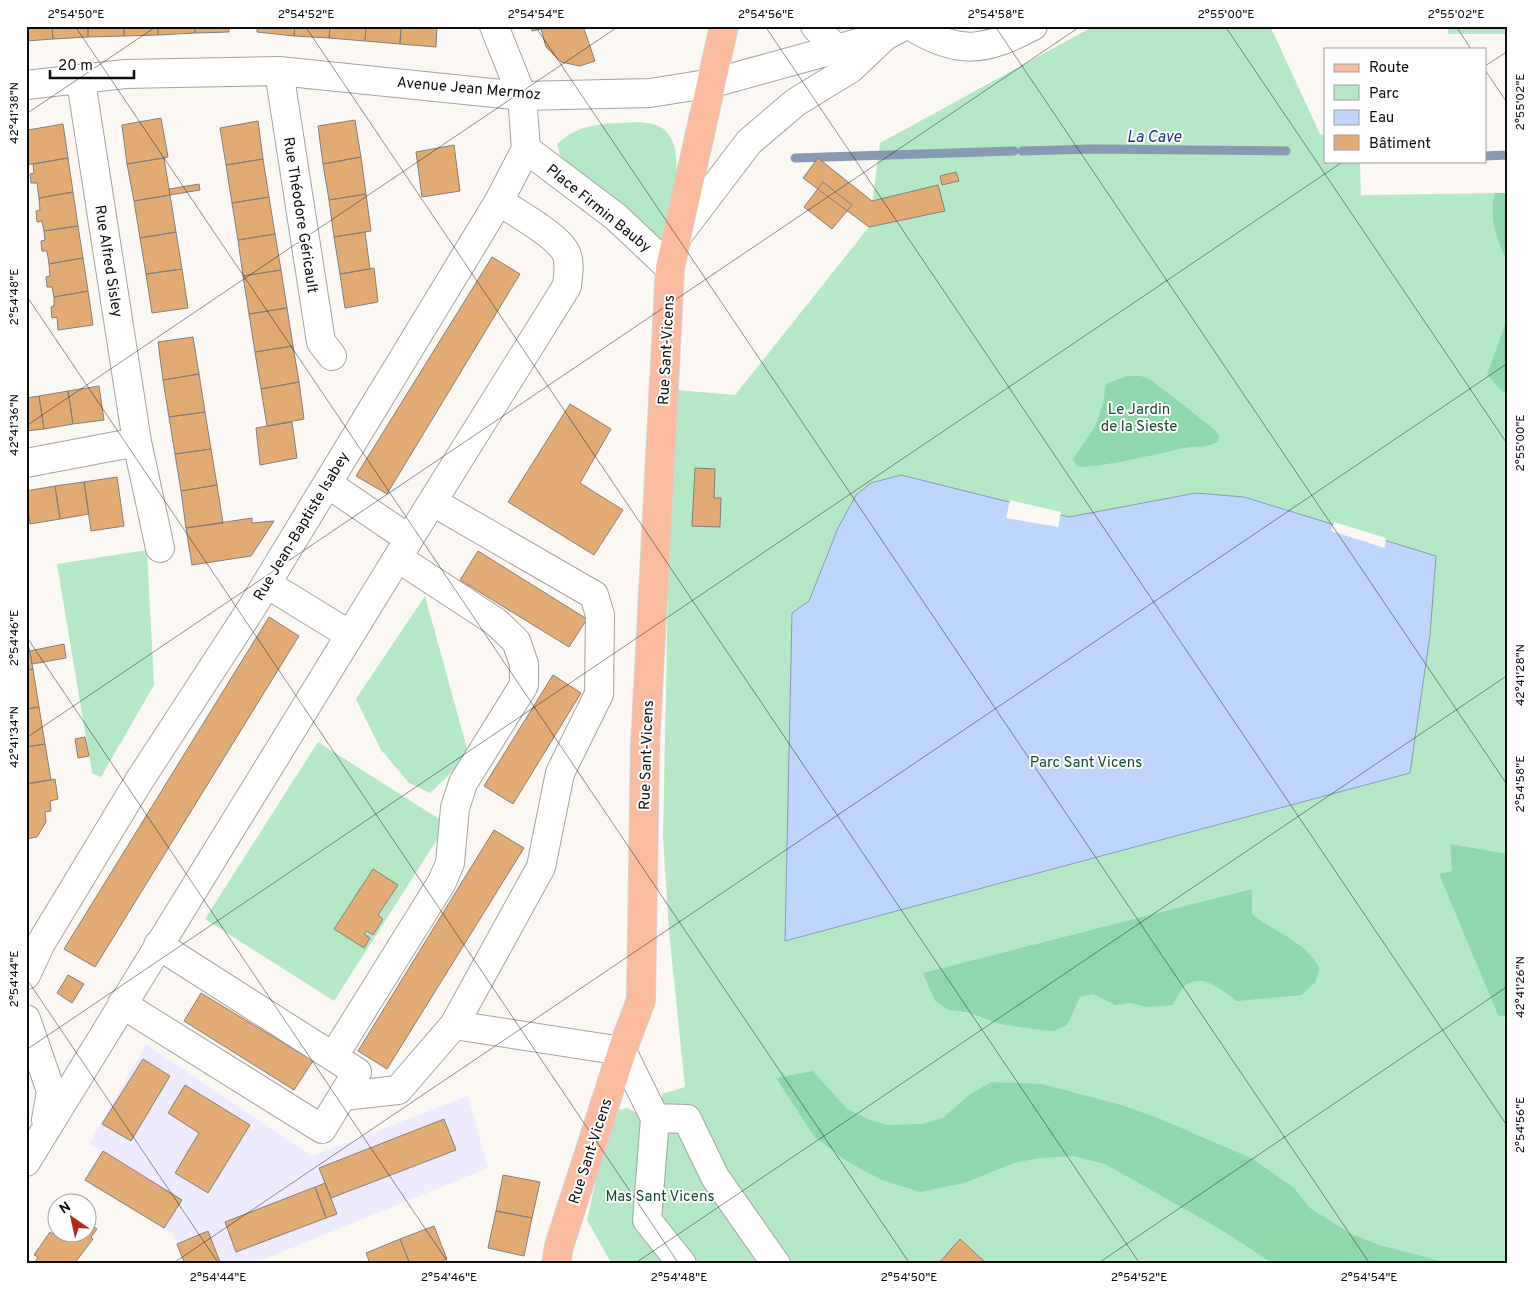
<svg xmlns="http://www.w3.org/2000/svg" width="1534" height="1290" font-family="Overpass,sans-serif">
  <style>
    .education { fill: #edebfd }
    .green { fill: #b4e8c7 }
    .forest { fill: #8ed8ac }
    .water { fill: #bfd5fb; stroke: #8a99b3 }
    .pier { fill: #fbf7f3 }
    .lines { fill: none; stroke-linecap: round; stroke-linejoin: round }
    .stream { stroke: #8a99b3; stroke-width: 9 }
    .building { fill: #e3ab74; stroke: #827f7b }
    .minor-casing { stroke: #a5a29e; stroke-width: 30 }
    .major-casing { stroke: #d3d3d3; stroke-width: 30 }
    .minor { stroke: #fff; stroke-width: 28 }
    .major { stroke: #fabb9e; stroke-width: 28 }
    .ticks { fill: none; stroke: #0d0c0b; stroke-width: 1; stroke-opacity: 0.45 }
    .labels { text-anchor: middle; stroke-width: 4; stroke-linejoin: round; paint-order: stroke }
    .street-label { font-size: 15px; fill: #0d0c0b; stroke: #fff }
    .park-label { font-size: 15px; fill: #124b2f; stroke: #fff }
    .water-label { font-size: 16px; font-style: italic; fill: #10387e; stroke: #fff }
    .neatline { fill: none; stroke: #0d0c0b; stroke-width: 2 }
    .ticks-label { font-size: 12px; text-anchor: middle; fill: #0d0c0b }
  </style>
  <rect width="100%" height="100%" fill="#fbf7f3"/>
  <path class="education" d="M146,1044L312,1156L468,1096L488,1168L252,1264H184L173,1234L84,1181L103,1151L89,1144Z"/>
  <path class="green" d="M1094,26H1270L1320,134L1325,135V161H1360L1361,195L1508,193V1264H612L587,1220L611,1112L627,1108L639,1114L662,1103V1094L685,1087L669,931L663,838L668,586L677,390L735,395L869,227L880,143Z
    M1448,26H1508V34H1448Z
    M640,122C647,123 656,124 662,128C692,149 667,218 660,247L625,205L565,163L560,155L557,144C582,121 607,124 640,122Z
    M147,550L154,685L101,777L92,773L57,564Z
    M425,596L469,756L430,793L409,783L381,750L356,699Z
    M318,742L447,824L334,1001L205,919Z"/>
  <path class="forest" d="M1495,193H1508V262C1497,243 1488,215 1495,193Z
    M1508,316V397L1487,375Z
    M1127,376H1141L1151,380L1214,429L1219,435L1218,441C1211,448 1195,446 1184,448C1166,452 1091,470 1077,466L1073,459L1095,427L1103,404L1106,384Z
    M1450,844L1508,854V1017L1498,1015L1439,874L1452,871Z
    M1252,889V914C1273,932 1307,942 1319,968L1316,981L1302,995L1237,1001C1223,992 1203,971 1185,986C1180,990 1176,1000 1172,1005L1148,1007L1130,1003L1115,1005L1093,994L1080,997L1067,1025L1054,1031L1026,1028L1000,1024L967,1012L949,1010L935,1001L923,973Z
    M813,1071L847,1109L870,1120L888,1125L922,1124L943,1118L969,1095L991,1082L1042,1084L1121,1105L1158,1118L1253,1159L1294,1188L1310,1208L1349,1233L1379,1245L1452,1264H1274L1220,1229L1105,1164L1074,1156L1039,1158L1014,1163L964,1183L920,1192L882,1180L848,1162L814,1136L776,1078Z"/>
  <path class="water" d="M901,475L1069,517L1196,493L1244,497L1436,556L1430,635L1410,773L785,941L792,613L809,601L838,528L856,495L871,483Z"/>
  <path class="pier" d="M1010,500L1061,512L1058,527L1006,518Z
    M1334,522L1386,538L1385,548L1331,531Z"/>
  <g class="lines">
    <path class="stream" d="M1022,151L1093,149L1286,151
      M1485,156L1508,155
      M795,158L1014,151"/>
  </g>
  <path class="building" d="M26,26H52L53,39L26,41Z
    M52,26H88V37L53,39Z
    M88,26H124V36L88,37Z
    M124,26H158V35L124,36Z
    M158,26H195V33L158,35Z
    M195,26H229V32L195,33Z
    M257,26H295L294,36L257,32Z
    M295,26H330L329,38L294,36Z
    M330,26H366L365,41L329,38Z
    M366,26H401L400,44L365,41Z
    M401,26H437L436,47L400,44Z
    M531,26H583L595,61L580,66L561,62L546,47L541,29L532,31Z
    M161,118L168,157L127,164L122,125Z
    M355,120L361,157L323,164L318,126Z
    M258,121L263,159L226,165L220,128Z
    M63,124L68,158L26,165L28,130Z
    M454,145L460,191L422,197L416,152Z
    M361,157L366,194L329,200L323,164Z
    M68,158L73,192L39,198L37,183H31L30,174L34,173L33,164Z
    M164,158L170,195L134,201L127,164Z
    M818,158L872,201L938,185L945,211L869,227L803,178Z
    M263,159L269,197L232,203L226,165Z
    M956,172L959,181L942,185L940,176Z
    M823,182L852,205L832,229L804,207Z
    M199,184L200,190L170,195L169,189Z
    M73,192L78,226L44,231L42,221L37,222L36,211L40,210L39,198Z
    M366,194L371,231L334,237L329,200Z
    M170,195L176,232L140,238L134,201Z
    M269,197L275,234L238,240L232,203Z
    M78,226L83,258L49,264L47,251H42L41,241L45,240L44,231Z
    M176,232L182,269L146,274L140,238Z
    M365,232L370,269L340,274L334,237Z
    M275,234L281,270L243,276L238,240Z
    M492,257L520,274L387,494L356,476Z
    M83,258L88,291L54,297L52,287H47L46,277L50,276L49,264Z
    M374,268L378,302L345,308L340,274Z
    M182,269L188,308L152,313L146,274Z
    M281,270L287,308L249,314L243,276Z
    M88,291L93,325L58,330L57,317L52,318L51,307L54,306V297Z
    M287,308L293,346L255,352L249,314Z
    M193,337L199,374L163,380L158,342Z
    M293,346L299,382L261,389L255,352Z
    M199,374L205,412L169,417L163,380Z
    M299,382L304,419L267,426L261,389Z
    M99,386L104,420L73,424L68,391Z
    M68,391L73,424L44,429L39,396Z
    M39,396L44,429L26,431V398Z
    M570,404L611,429L580,483L623,510L594,555L508,502Z
    M205,412L211,449L175,454L169,417Z
    M292,422L297,458L260,465L256,428Z
    M211,449L217,485L181,491L175,454Z
    M695,468L715,469L714,498H721L720,527L692,526Z
    M117,477L124,526L91,531L84,482Z
    M84,482L89,514L60,519L55,486Z
    M217,485L223,523L186,528L181,491Z
    M55,486L60,519L30,524L26,491Z
    M252,518V523L274,521L251,556L192,565L186,528Z
    M478,551L587,619L569,647L460,580Z
    M269,617L299,636L95,967L64,949Z
    M26,633L33,669L26,670Z
    M64,644L66,658L32,664L30,651Z
    M33,669L39,707L26,709V670Z
    M553,675L581,693L513,804L484,786Z
    M39,707L45,744L26,747V709Z
    M85,737L89,756L78,758L75,739Z
    M45,744L51,780L26,784V747Z
    M55,779L58,799L50,801L51,811L45,812L46,822L37,837L26,839V784Z
    M494,830L524,848L387,1069L358,1051Z
    M373,869L398,885L378,915L383,919L373,935L367,931L364,934L370,938L364,948L334,929Z
    M68,975L84,984L72,1003L57,993Z
    M201,993L313,1061L294,1090L184,1021Z
    M143,1059L170,1076L131,1141L102,1124Z
    M185,1085L250,1125L208,1193L175,1173L199,1133L168,1113Z
    M444,1119L456,1150L331,1198L319,1168Z
    M103,1151L182,1200L164,1228L85,1180Z
    M503,1175L540,1182L532,1218L496,1211Z
    M325,1183L337,1214L326,1218L315,1187Z
    M315,1187L326,1218L236,1252L225,1222Z
    M496,1211L532,1218L524,1256L488,1248Z
    M88,1223L97,1229L91,1237L93,1239L74,1264H34L38,1257L34,1255L50,1232L52,1234L58,1225V1232H88Z
    M434,1226L447,1259L435,1264H410L400,1239Z
    M208,1231L220,1262L185,1264L177,1244Z
    M400,1239L410,1264H370L366,1253Z
    M960,1239L987,1264H938Z"/>
  <g class="lines">
    <g class="minor-casing">
      <path id="minor" d="M815,26L835,48
        M911,26C958,55 984,52 1033,26
        M279,71L321,342L332,356
        M81,81L137,442L160,548
        M26,85L125,74L279,71L522,96L650,93L713,83L887,35L904,26
        M526,149L616,217L670,268
        M679,234L749,142L796,102L850,69L885,36
        M26,463L137,442
        M328,484L409,539
        M267,584L350,635
        M26,975L41,943L139,781L251,609L499,201L526,149L522,96L494,26
        M122,1004L322,1129L357,1072L158,945
        M26,1019L51,1091L46,1120
        M454,1025L622,1051L655,1118L647,1220L682,1264
        M333,1057L442,882L450,863L455,808L463,783L524,685V664L516,641L496,622L398,558
        M343,1096L398,1090L454,1025L541,867L560,773L599,694L600,615L594,595L433,502
        M655,1118L687,1119L715,1177L776,1264
        M26,1162L409,539L567,286C568,275 571,261 565,251C554,233 517,214 499,201"/>
    </g>
    <g class="major-casing">
      <path id="major" d="M556,1264L559,1246L622,1051L641,1000L645,748L670,268L724,26"/>
    </g>
    <use href="#minor" class="minor"/>
    <use href="#major" class="major"/>
  </g>
  <path class="ticks" d="M75,26L910,1264M305,26L1140,1264M535,26L1370,1264M765,26L1508,1127M995,26L1508,786M1225,26L1508,445M1456,26L1471,49M1485,66L1508,51M1485,70L1508,104M26,114L157,26M26,295L679,1264M26,426L619,26M26,636L449,1264M26,738L1081,26M26,978L219,1264M26,1050L1344,161M172,1264L1508,363M634,1264L1508,675M1097,1264L1508,986"/>
  <g class="labels">
    <g class="street-label">
      <text transform="translate(469 88) rotate(5)" y="5">Avenue Jean Mermoz</text>
      <text transform="translate(599 208) rotate(39)" y="5">Place Firmin Bauby</text>
      <text transform="translate(301 215) rotate(81)" y="5">Rue Théodore Géricault</text>
      <text transform="translate(109 261) rotate(81)" y="5">Rue Alfred Sisley</text>
      <text transform="translate(666 350) rotate(-87)" y="5">Rue Sant-Vicens</text>
      <text transform="translate(301 526) rotate(-59)" y="5">Rue Jean-Baptiste Isabey</text>
      <text transform="translate(646 755) rotate(-88)" y="5">Rue Sant-Vicens</text>
      <text transform="translate(590 1151) rotate(-72)" y="5">Rue Sant-Vicens</text>
    </g>
    <g class="park-label">
      <text x="1139" y="414">Le Jardin<tspan x="1139" dy="17">de la Sieste</tspan></text>
      <text x="1086" y="767">Parc Sant Vicens</text>
      <text x="660" y="1201">Mas Sant Vicens</text>
    </g>
    <g class="water-label">
      <text x="1154" y="142">La Cave</text>
    </g>
  </g>
  <rect width="1534" height="1290" fill="none" stroke="#ffffff" stroke-width="55"/>
  <rect x="1324" y="48" width="162" height="115" fill="#ffffff" stroke="#9e9e9d"/>
  <rect x="1334" y="64" width="25" height="8" fill="#fabb9e" stroke="#9e9e9d"/>
  <text x="1369" y="72" font-size="15" fill="#0d0c0b">Route</text>
  <rect x="1334" y="85" width="25" height="15" fill="#b4e8c7" stroke="#9e9e9d"/>
  <text x="1369" y="98" font-size="15" fill="#0d0c0b">Parc</text>
  <rect x="1334" y="110" width="25" height="15" fill="#bfd5fb" stroke="#9e9e9d"/>
  <text x="1369" y="122" font-size="15" fill="#0d0c0b">Eau</text>
  <rect x="1334" y="135" width="25" height="15" fill="#e3ab74" stroke="#9e9e9d"/>
  <text x="1369" y="148" font-size="15" fill="#0d0c0b">Bâtiment</text>
  <g transform="translate(72 1218) rotate(326)"><circle r="24" fill="#ffffff" stroke="#9e9e9d"/>
  <path d="M0-4L9 19L0 12L-9 19Z" fill="#b62915"/>
  <text y="-8" font-size="14" font-weight="bold" text-anchor="middle" fill="#0d0c0b">N</text>
  </g>
  <path d="M50 70v8h84v-8" fill="none" stroke="#0d0c0b" stroke-width="2.5"/>
  <text x="58" y="70" font-size="15" fill="#0d0c0b" stroke="#ffffff" stroke-width="4" paint-order="stroke">20 m</text>
  <rect x="28" y="28" width="1478" height="1234" class="neatline"/>
  <g class="ticks-label">
    <text x="76" y="18">2°54'50"E</text>
    <text x="306" y="18">2°54'52"E</text>
    <text x="536" y="18">2°54'54"E</text>
    <text x="766" y="18">2°54'56"E</text>
    <text x="996" y="18">2°54'58"E</text>
    <text x="1226" y="18">2°55'00"E</text>
    <text x="1456" y="18">2°55'02"E</text>
    <text transform="translate(1520 102) rotate(-90)" y="4">2°55'02"E</text>
    <text transform="translate(14 113) rotate(-90)" y="4">42°41'38"N</text>
    <text transform="translate(14 297) rotate(-90)" y="4">2°54'48"E</text>
    <text transform="translate(14 425) rotate(-90)" y="4">42°41'36"N</text>
    <text transform="translate(1520 443) rotate(-90)" y="4">2°55'00"E</text>
    <text transform="translate(14 638) rotate(-90)" y="4">2°54'46"E</text>
    <text transform="translate(1520 675) rotate(-90)" y="4">42°41'28"N</text>
    <text transform="translate(14 737) rotate(-90)" y="4">42°41'34"N</text>
    <text transform="translate(1520 784) rotate(-90)" y="4">2°54'58"E</text>
    <text transform="translate(14 979) rotate(-90)" y="4">2°54'44"E</text>
    <text transform="translate(1520 987) rotate(-90)" y="4">42°41'26"N</text>
    <text transform="translate(1520 1125) rotate(-90)" y="4">2°54'56"E</text>
    <text x="218" y="1281">2°54'44"E</text>
    <text x="449" y="1281">2°54'46"E</text>
    <text x="679" y="1281">2°54'48"E</text>
    <text x="909" y="1281">2°54'50"E</text>
    <text x="1139" y="1281">2°54'52"E</text>
    <text x="1369" y="1281">2°54'54"E</text>
  </g>
</svg>
